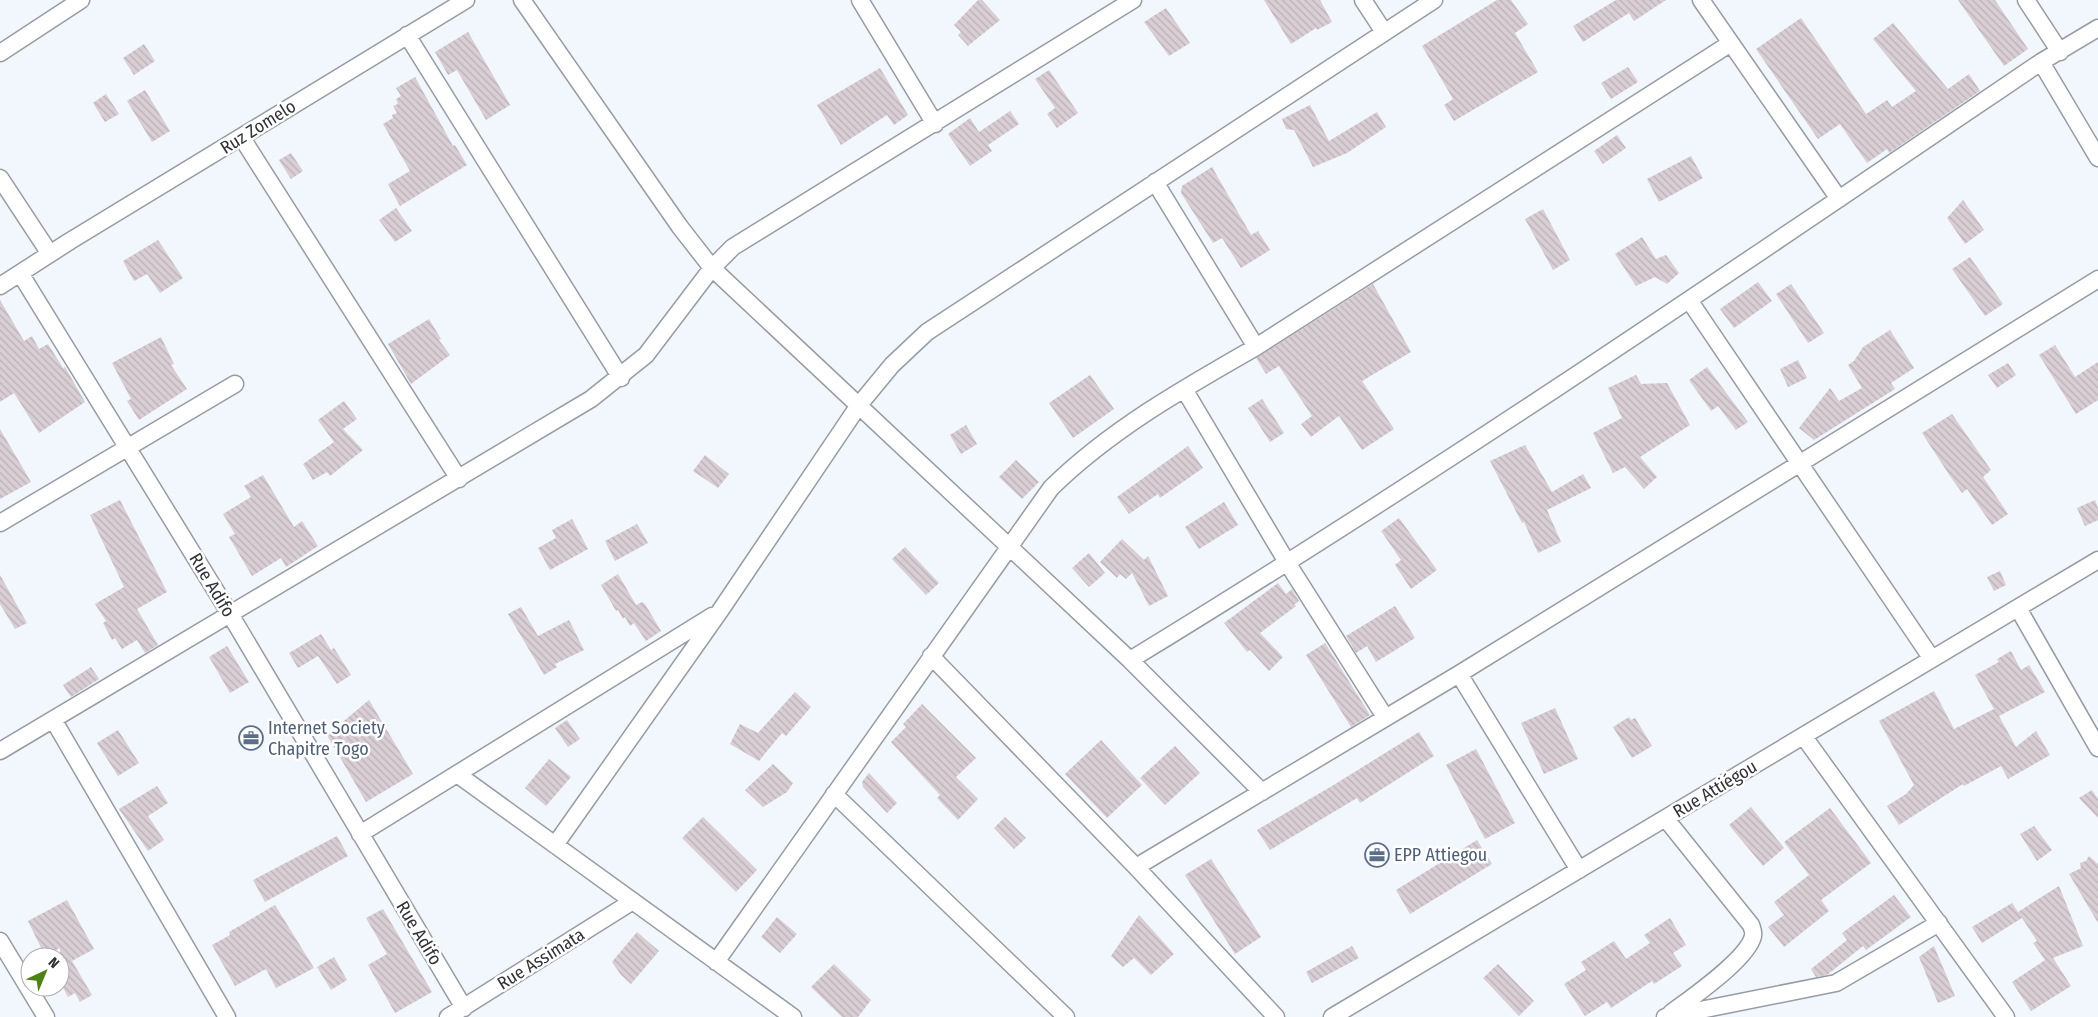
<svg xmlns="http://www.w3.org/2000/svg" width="2098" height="1017" font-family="'Fira Sans Condensed',sans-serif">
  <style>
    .building { fill: url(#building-back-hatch) }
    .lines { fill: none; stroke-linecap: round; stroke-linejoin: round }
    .minor-casing { stroke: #979ca4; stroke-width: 19 }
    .minor { stroke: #fff; stroke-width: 16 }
    .labels { text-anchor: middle; stroke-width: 5; stroke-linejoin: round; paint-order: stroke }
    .street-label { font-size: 18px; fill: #313336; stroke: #fff }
    .service-label { font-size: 18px; fill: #4e5e75; stroke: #fff; text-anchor: start }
  </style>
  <defs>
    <pattern id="building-back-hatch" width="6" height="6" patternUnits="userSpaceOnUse" patternTransform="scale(1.25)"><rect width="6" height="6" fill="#d8ced4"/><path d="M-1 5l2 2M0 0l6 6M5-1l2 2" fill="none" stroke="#bab1b7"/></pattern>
  </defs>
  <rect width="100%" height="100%" fill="#f2f6fd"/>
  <path class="building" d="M978,0H982L1000,20L968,46L958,35L961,32L954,25Z
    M1264,0H1320L1332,22L1317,30L1316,28L1291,44Z
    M1497,0H1511L1528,24L1515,33L1538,72L1454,121L1444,105L1453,99L1422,46Z
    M1616,0H1666L1634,21L1629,13L1583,42L1573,26Z
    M1958,0H1995L2028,49L2004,66Z
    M1166,8L1190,43L1169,56L1144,22Z
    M1801,18L1866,114L1887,100L1892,107L1916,91L1873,39L1893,23L1948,89L1969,74L1980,91L1889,153L1887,149L1867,163L1840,124L1818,139L1756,49Z
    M468,32L510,105L486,120L457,70L448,75L435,52Z
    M144,44L155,61L134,75L123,58Z
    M1628,67L1638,82L1611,99L1601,83Z
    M880,68L908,115L894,125L887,115L841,145L817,105Z
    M1049,70L1078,113L1057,128L1047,114L1055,108L1035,79Z
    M415,77L453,146L455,145L467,165L400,206L388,184L410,171L383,124L393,118L392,115L397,113L393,106L398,104L396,99L401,96L396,88Z
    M145,90L170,131L152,142L127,101Z
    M106,94L119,114L105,122L93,103Z
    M1310,105L1329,141L1377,112L1386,127L1347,153L1313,167L1294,130L1286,129L1282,119Z
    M1010,111L1019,124L988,145L992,151L970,166L948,134L970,118L979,132Z
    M1617,135L1626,148L1603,164L1594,151Z
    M291,153L303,171L291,179L279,160Z
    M1691,156L1703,178L1659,202L1647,179Z
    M1212,167L1251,235L1258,231L1270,250L1241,268L1222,238L1213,243L1181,193L1182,186Z
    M1963,200L1984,230L1965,244L1947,218Z
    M396,208L412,231L395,242L379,220Z
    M1543,209L1570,260L1553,270L1525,219Z
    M1642,237L1656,259L1666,255L1679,273L1667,284L1655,277L1636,286L1615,254Z
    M158,240L183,278L160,293L147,274L134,281L123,261Z
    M1970,257L2003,304L1985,316L1952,269Z
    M1758,282L1772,301L1734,328L1720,309Z
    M1373,284L1411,352L1362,381L1394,429L1362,450L1339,416L1311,437L1301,424L1312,416L1279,366L1266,374L1256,358Z
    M1791,284L1824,333L1808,343L1776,294Z
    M0,300L24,341L32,336L39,349L48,344L63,368L65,367L85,402L39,433L14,393L0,402Z
    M429,319L441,339L439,340L450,355L411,384L388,344Z
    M1890,330L1914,368L1891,383L1895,389L1814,440L1799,428L1830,388L1839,401L1862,388L1848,365L1854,361L1863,347Z
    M161,337L174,364L171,365L187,389L139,420L127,401L131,399L112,363Z
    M2055,345L2075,377L2098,362V400L2076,414L2039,355Z
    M1798,360L1807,378L1788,387L1780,369Z
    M2008,363L2016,375L1997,388L1988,375Z
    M1707,367L1748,422L1736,430L1718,406L1711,411L1689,380Z
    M1090,375L1114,409L1073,438L1049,403Z
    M1636,375L1641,384L1667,383L1690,425L1640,457L1657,477L1644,489L1625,467L1613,473L1593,433L1622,418L1608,388Z
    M1262,399L1284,433L1270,442L1248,408Z
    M344,401L357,419L343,429L363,450L330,476L327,472L313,480L303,464L334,442L318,420Z
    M1952,414L1991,470L1983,477L2008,514L1992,525L1967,489L1962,493L1950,476L1922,433Z
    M966,425L977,444L961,454L950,435Z
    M0,429L31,482L0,499Z
    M1525,445L1552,492L1583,474L1591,488L1547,510L1561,542L1538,553L1524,522L1522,523L1490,461Z
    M1188,446L1203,468L1160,498L1158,494L1129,514L1117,497Z
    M705,455L729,474L718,488L693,471Z
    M1016,460L1039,482L1022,499L999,477Z
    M263,475L294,527L302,521L318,546L286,567L281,558L252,576L229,537L235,534L223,514L251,497L244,486Z
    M120,500L167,592L137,609L158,645L145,653L137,640L122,649L115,638L112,640L103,623L106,621L95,604L124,587L90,515Z
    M2095,500L2098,508V520L2085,526L2077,508Z
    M1224,502L1238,525L1199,549L1185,527Z
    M1399,518L1437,570L1411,589L1395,565L1401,560L1381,531Z
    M572,519L588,549L550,570L538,548L556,538L552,530Z
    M637,524L648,543L615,561L605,541Z
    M1122,539L1144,560L1148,556L1168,596L1149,606L1132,573L1126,579L1120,574L1117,578L1100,562Z
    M905,547L939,583L926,595L892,559Z
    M1089,553L1105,573L1089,587L1072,568Z
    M2000,571L2006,585L1994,591L1987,577Z
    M618,574L636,605L642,602L645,604L661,631L646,641L634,623L630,626L625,617L623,619L618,610L616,611L601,585Z
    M0,575L27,623L15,629L0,604Z
    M1278,583L1286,594L1292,589L1299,601L1294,605L1296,606L1260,633L1283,657L1269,671L1250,650L1247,652L1224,623Z
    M1395,606L1415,638L1376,662L1367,646L1356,653L1346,636Z
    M521,607L538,636L569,620L584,650L555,664L557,667L544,675L508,614Z
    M321,634L331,650L334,648L351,675L337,684L318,656L298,668L289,653Z
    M1325,643L1370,715L1351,727L1306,655Z
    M227,646L249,682L230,693L209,657Z
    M2011,651L2021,670L2029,665L2045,692L1999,716L2016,747L2036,731L2050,755L2008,779L2001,766L1964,786L1963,784L1899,825L1887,806L1906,794L1914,785L1879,721L1934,691L1954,729L1994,709L1975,675L1999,662L1997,659Z
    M91,667L99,679L71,697L63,685Z
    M795,692L811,707L786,736L782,733L759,761L730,744L740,724L758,733Z
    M369,700L413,774L366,802L327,735Z
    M922,704L976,758L956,777L978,799L958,820L937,798L940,795L891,742L906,727L903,724Z
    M1555,708L1578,759L1544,774L1521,723Z
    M1629,717L1631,720L1635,718L1652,746L1632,758L1613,727Z
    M567,720L580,739L568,747L555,728Z
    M118,730L139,763L118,776L97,743Z
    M1419,732L1434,756L1360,803L1357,798L1270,850L1257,830L1332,786Z
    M1101,740L1142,785L1107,818L1065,774Z
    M1175,746L1200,773L1165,805L1140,778Z
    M1476,749L1515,823L1485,839L1446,765Z
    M549,759L571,777L546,806L525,788Z
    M773,764L793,783L787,792L763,807L745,790Z
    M869,773L897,803L887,813L863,787L862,782Z
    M157,786L168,803L148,816L164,840L148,851L119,809Z
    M2092,790L2098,799V818L2079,798Z
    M1751,807L1784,848L1763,866L1729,825Z
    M1830,808L1871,863L1821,900L1829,911L1784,947L1768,927L1784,915L1774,902L1809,875L1784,842Z
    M703,817L757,870L736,892L682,838Z
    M1005,817L1026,838L1014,849L994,828Z
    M2034,826L2052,850L2037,861L2020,834Z
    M337,836L348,856L265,902L253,880Z
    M1477,840L1492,864L1410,914L1396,890Z
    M2089,856L2098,864V923L2069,874L2081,868L2080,863L2086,861Z
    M1211,859L1261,937L1235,954L1185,875Z
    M2059,886L2083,946L2053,958L2071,986L2031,1011L2012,982L2045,960L2033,943L2037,941L2022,918L1982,943L1972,927L2012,903L2018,912Z
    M1894,895L1911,917L1866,950L1863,946L1827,975L1816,977L1811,969L1847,940L1842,933Z
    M67,900L94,949L72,961L92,995L80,1002L75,993L68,997L60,982V948L45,956L28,921Z
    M275,905L314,968L276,988L266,969L235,986L212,945L230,935L229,932Z
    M383,909L432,992L395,1013L368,965L387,954L366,918Z
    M1139,915L1174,954L1151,975L1134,958L1123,967L1111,956Z
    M777,917L797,934L780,953L761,937Z
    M1670,918L1686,945L1673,953L1682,966L1654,984L1652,981L1611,1008L1607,1002L1585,1016L1564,984L1586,970L1581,962L1614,941L1626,959L1650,943L1644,935Z
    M637,932L659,951L631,984L621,975L612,962Z
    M1352,946L1359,958L1312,983L1306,972Z
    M1934,946L1955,996L1938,1003L1919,957Z
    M334,957L347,980L331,990L317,967Z
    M834,964L871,1000L858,1017H842L811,987Z
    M1498,964L1534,1001L1519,1016L1483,978Z"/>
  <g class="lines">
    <g class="minor-casing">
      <path id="minor" d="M522,0L680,227L712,268L1130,660L1262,792
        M860,0L935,124
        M1363,0L1384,32
        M1701,0L1839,199
        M2026,0L2060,52
        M407,35L621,378
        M0,53L81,0
        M2041,62L2098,158
        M242,138L459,479
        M0,178L50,254
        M1155,182L1256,347
        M20,273L230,614L464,1008
        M0,286L70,241L466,0
        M1689,300L1932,659
        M1184,389L1288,564L1385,717
        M0,523L235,384
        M2018,608L2098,748
        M931,656L1136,867L1276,1017
        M1130,660C1440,471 1740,266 2041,62L2098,28
        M1459,674L1579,870
        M54,721L227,1017
        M1804,737L2006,1017
        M0,751L591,399L646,355L712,268L733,247L1133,0
        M457,774L793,1017
        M834,794L1066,1017
        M1666,819L1751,925C1752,928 1754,932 1753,936C1748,959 1691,998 1671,1013
        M360,834L712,616
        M555,845L720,611L859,405L892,365L927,332L1434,0
        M1136,867L1459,674L2098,279
        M0,941L46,1017
        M716,962L1051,488C1110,430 1184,388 1256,347L1731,43
        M448,1017L633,901
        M1332,1017L2098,560
        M1665,1017L1836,983L1939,923"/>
    </g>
    <use href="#minor" class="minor"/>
  </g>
  <defs>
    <g id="office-ring" transform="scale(1.25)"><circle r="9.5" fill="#fff" stroke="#5c6f8a" stroke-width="1.5"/><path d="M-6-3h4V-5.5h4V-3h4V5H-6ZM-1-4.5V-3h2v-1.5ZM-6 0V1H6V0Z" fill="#5c6f8a"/></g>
  </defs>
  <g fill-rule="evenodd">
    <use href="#office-ring" x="251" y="738"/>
    <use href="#office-ring" x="1377" y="855"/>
  </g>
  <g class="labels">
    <g class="street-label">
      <text transform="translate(258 127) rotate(-32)" y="6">Ruz Zomelo</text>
      <text transform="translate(212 585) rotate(59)" y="6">Rue Adifo</text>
      <text transform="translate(1715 789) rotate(-31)" y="6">Rue Attiégou</text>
      <text transform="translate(419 933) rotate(59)" y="6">Rue Adifo</text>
      <text transform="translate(541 959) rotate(-32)" y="6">Rue Assimata</text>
    </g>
    <g class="service-label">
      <text x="268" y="734">Internet Society<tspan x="268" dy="21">Chapitre Togo</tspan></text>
      <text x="1394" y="861">EPP Attiegou</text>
    </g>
  </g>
  <g transform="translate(45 972) rotate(44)"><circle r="24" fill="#ffffff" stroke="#adadaf"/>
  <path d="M0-4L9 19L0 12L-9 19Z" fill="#4f8215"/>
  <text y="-8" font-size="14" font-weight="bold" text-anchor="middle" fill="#313336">N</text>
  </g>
</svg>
